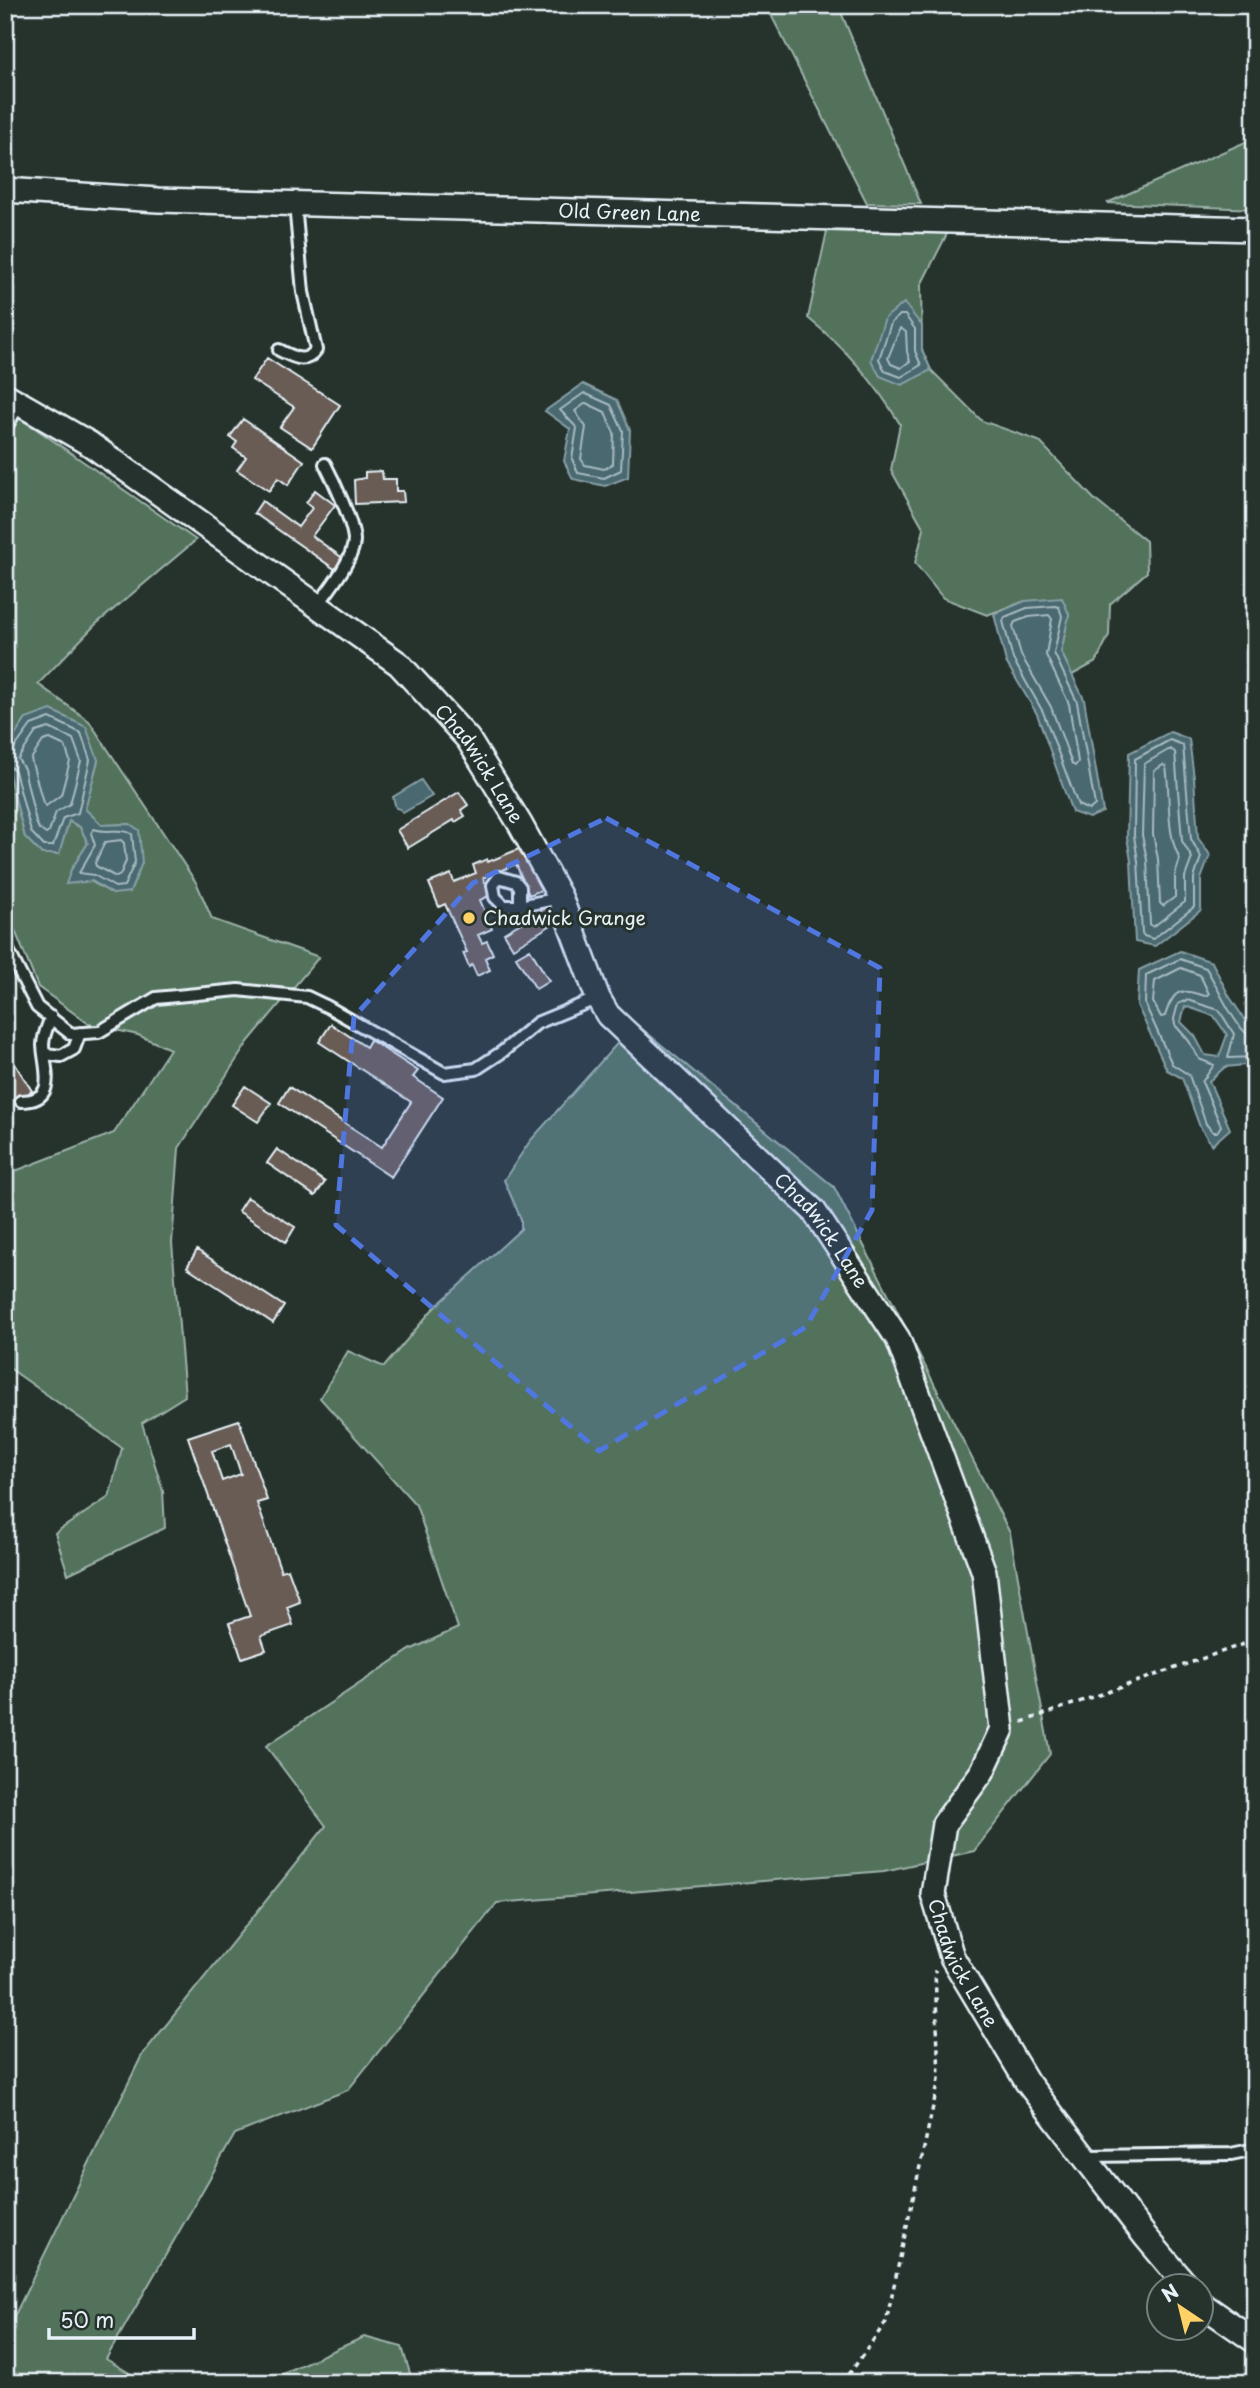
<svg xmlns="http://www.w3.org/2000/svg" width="1260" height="2388" font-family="'Playpen Sans',sans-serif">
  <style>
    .green { fill: #52725c; stroke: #9db2aa; stroke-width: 2 }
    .water { fill: #48686f; stroke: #889fa6; stroke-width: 2; fill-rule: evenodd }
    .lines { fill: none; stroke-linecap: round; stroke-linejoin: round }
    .shore { stroke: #a8bac1; stroke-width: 2 }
    .building { fill: #675c55; stroke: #e8f1f8; stroke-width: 2; fill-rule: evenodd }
    .lane-casing { stroke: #e8f1f8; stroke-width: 16 }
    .street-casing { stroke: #e8f1f8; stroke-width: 28 }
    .path { stroke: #e8f1f8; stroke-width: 3.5; stroke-dasharray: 5 5; stroke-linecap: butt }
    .lane { stroke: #26332d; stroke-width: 10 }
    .street { stroke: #26332d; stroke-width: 23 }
    .marked { fill: #5077e0; fill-opacity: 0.2; stroke: #5077e0; stroke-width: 5; stroke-dasharray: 14 9; stroke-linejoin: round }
    .poi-dot { fill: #ffd166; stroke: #26332d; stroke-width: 2.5 }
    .labels { text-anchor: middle; stroke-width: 6; stroke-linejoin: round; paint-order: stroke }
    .street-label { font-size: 19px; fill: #e8f1f8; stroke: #26332d }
    .poi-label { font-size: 19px; fill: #e8f1f8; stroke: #26332d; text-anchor: start }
  </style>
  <rect width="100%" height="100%" fill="#26332d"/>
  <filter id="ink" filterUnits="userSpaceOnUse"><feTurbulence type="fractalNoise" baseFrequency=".0143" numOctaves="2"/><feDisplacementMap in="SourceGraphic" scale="14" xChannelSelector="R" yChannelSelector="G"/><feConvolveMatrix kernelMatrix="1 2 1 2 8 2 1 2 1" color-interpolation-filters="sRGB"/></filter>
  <g filter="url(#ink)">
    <path class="green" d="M766,5H838L921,204L867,203Z
      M1250,140H1255V209L1107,203Z
      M952,224L921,285L922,350L931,370L982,421L1039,441L1095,500L1146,541L1147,572L1110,604L1109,635L1096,662L1072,675L1061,652L1069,614L1025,601L987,615L943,598L915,563L924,529L891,470L900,424C874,381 847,350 808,318L827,231L851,232Z
      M5,411L32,426L196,540L95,625L38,684L89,721L197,884L212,919L319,957L248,1042L179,1148L172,1243L185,1396L142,1423L163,1491L165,1528L68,1574L55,1533L109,1497L122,1448L5,1365V1175L114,1133L170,1049L138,1035L89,1024L38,987L5,906V759L25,837L42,854H59L68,821L80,827L88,843L71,870L113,894L130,824L102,825L85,809L98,760L26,719L5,750Z
      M618,1009L834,1187L1010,1533L1050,1754L974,1851L884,1871L497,1903L348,2090L235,2134L106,2359L146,2383H5V2335L142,2055L326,1826L266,1746L410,1650L458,1628L416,1505L320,1398L348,1351L384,1367L432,1310L521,1229V1219L504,1180L530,1141L623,1037Z
      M364,2337L402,2347L413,2383H248L278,2375Z"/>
    <path class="water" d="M904,303L922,326V350L931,370L902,385L880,376L871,360L885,318Z
      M583,384L617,400L630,430L628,477L605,486L573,479L564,461L570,429L545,411Z
      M1062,598L1069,614L1061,652L1084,699L1103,812L1089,818L1072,812L1037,714L1006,662L994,614L1025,601Z
      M51,710L86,727L98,760L85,809L102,825L130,824L139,830L142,863L130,892L113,894L92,881L66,884L71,870L88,843L80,827L69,821L59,854H42L25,837L5,759V750L26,719Z
      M1170,732L1189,739L1194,778L1198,838L1210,855L1201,879V910L1155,946L1135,942L1131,861L1127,837L1129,753Z
      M421,780L432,796L403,813L400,809L396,808L393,797Z
      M1180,951L1212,962L1229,996L1255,1035V1064L1225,1067L1209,1081L1230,1129L1212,1145L1200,1127L1182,1078L1167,1070L1137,1005L1139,970ZM1185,1006L1214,1016L1227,1035L1219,1057L1205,1055L1195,1036L1181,1022Z"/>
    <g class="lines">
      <path class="shore" d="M900,315H905L915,329V351L921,365L901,377L885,371L879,359L891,323Z
        M900,328L906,332L907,352L910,361L901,368L891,364L888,358Z
        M584,393L611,405L623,431L621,470L604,478L578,473L572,459L577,428L560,410Z
        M586,403L605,412L614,433L613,464L604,469L585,465L581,459L586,427L575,411Z
        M1055,606L1059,607L1062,616L1054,653L1077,702L1095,805L1089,810L1078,805L1043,712L1013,659L1003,621L1005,617L1027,608Z
        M1049,615L1052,619L1046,655L1069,704L1078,762L1075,766L1072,764L1051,707L1021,655L1013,626L1015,622L1029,617Z
        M49,728L73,739L81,761L70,804L56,812L49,832L46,834L39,829L36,822L24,769L18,759L36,732Z
        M50,739L65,746L70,761L61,795L46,806L43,803L31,759L43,741Z
        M1170,740L1183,745L1191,839L1201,857L1194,878V907L1153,939L1144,936L1142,933L1138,861L1134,836L1135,759Z
        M1170,749L1175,752L1182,841L1192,858L1185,877V902L1153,927L1150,924L1147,860L1142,835L1144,764Z
        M5,753L13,750L31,725L50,718L81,733L90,760L78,813L63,818L53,846H44L31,832L15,771L11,767L5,766
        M1163,765L1166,767C1171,797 1165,832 1180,859L1175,875V897L1163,906L1160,903L1158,859L1153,834L1154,771Z
        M94,829C106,834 122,827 132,834L135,862L124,886L115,887L94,875L79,873L95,845L91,833Z
        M121,840L124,843L126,861L120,875L116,877L96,866L95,863L105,842Z
        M1181,968L1200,975L1209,994L1205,996C1179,988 1174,989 1165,1016L1161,1017L1153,1002L1155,981Z
        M1255,1038C1237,1035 1216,983 1206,968L1180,959L1146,975L1145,1004L1172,1064L1189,1075L1206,1124L1213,1132H1217L1221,1126L1202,1082L1214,1065L1199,1059L1189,1041L1175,1025L1174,1019L1178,1004L1187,1000L1219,1010L1234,1034L1228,1058L1255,1057"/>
    </g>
    <path class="building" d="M267,358L340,405L312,448L280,427L294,407L252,380Z
      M243,419L304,461L288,485L278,478L269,491L237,470L246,457L233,448L237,442L230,437Z
      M382,471L383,479H396V491H403L404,502L355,504L354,480L365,478V472Z
      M315,490L335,505L312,536L344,559L336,570L254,513L262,501L298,527L312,508L306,503Z
      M459,792L468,805L461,810L465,816L455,822L454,820L408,848L397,830Z
      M526,846L544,889L529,895L516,864L483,878L491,895L480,900L492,929L478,935L482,943L487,941L493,954L485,958L490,970L477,976L472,965L469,967L463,953L467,952L445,904L439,907L429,883L451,874L454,882L476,873L473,865L487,859L488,862Z
      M549,906L558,921L513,948L504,933Z
      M530,949L549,981L536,989L516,957Z
      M331,1024L366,1047L370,1040L418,1071L413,1077L443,1097L391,1177L279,1103L289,1087L382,1147L411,1102L319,1042Z
      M10,1056L32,1091L13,1102L5,1091V1059Z
      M245,1086L271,1103L258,1122L232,1105Z
      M277,1149L325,1182L315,1196L267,1163Z
      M247,1197L295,1227L286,1242L238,1211Z
      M197,1250L284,1306L273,1323L187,1267Z
      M239,1420L267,1500L257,1503L281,1571L288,1569L300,1602L287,1607L293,1625L261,1636L266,1650L242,1658L229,1623L250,1616L188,1437ZM231,1444L241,1474L222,1481L212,1451Z"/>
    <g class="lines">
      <g class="lane-casing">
        <path id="lane" d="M279,350C294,357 305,365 316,350L303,292L295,204
          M5,429L20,403
          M317,606C328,591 354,559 354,540C353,522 334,481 325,464
          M520,906V887L516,882L499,877L493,885L495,897L504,906H520L560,898
          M5,944L37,1007L71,1034L99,1032L156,998L238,990L307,997L328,1007L444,1073L476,1069L502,1052L537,1023L598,998
          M46,1054L61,1056L74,1049L80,1033
          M21,1101C59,1101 44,1068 43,1045C43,1036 48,1025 51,1017
          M1087,2156L1231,2154L1255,2149"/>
      </g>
      <g class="street-casing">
        <g id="street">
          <path id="s1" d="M5,190L158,200L1255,229"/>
          <path id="s2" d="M5,395L90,444L399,664L468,739L520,824L560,897L598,998L608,1015L814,1211L898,1339L984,1572L1002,1729L982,1772L944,1824L933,1894L952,1957L1027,2082L1145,2236L1187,2286"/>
          <path d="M1200,2303L1255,2341"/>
        </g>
      </g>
      <path class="path" d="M1022,1722L1255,1640
        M843,2383L886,2322L939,2079L935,1970"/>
      <use href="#lane" class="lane"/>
      <use href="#street" class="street"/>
    </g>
  </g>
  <path class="marked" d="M606,818L880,968L872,1210L806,1327L599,1451L336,1225L354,1017L473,883Z"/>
  <circle class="poi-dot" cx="469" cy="918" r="7"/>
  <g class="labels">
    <g class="street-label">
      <text dy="7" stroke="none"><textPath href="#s1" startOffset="625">Old Green Lane</textPath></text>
      <text dy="7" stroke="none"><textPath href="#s2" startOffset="606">Chadwick Lane</textPath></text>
      <text dy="7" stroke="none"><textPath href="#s2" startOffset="1194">Chadwick Lane</textPath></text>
      <text dy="7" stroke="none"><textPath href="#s2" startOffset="1992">Chadwick Lane</textPath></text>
    </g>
    <g class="poi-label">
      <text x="483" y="925">Chadwick Grange</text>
    </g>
  </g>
  <rect width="1260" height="2388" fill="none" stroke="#26332d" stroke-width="28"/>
  <rect x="14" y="14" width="1232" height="2360" fill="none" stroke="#e8f1f8" stroke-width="2.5" filter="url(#ink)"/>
  <g transform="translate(1180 2307) rotate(325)"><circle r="33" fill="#26332d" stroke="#747f7e" stroke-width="2"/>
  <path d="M0-5L12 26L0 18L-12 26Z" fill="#ffd166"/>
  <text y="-10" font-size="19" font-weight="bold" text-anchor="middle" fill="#e8f1f8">N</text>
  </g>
  <path d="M49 2328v10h145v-10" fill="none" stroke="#e8f1f8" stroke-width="3.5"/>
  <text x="60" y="2328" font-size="21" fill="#e8f1f8" stroke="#26332d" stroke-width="5" paint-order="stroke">50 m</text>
</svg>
